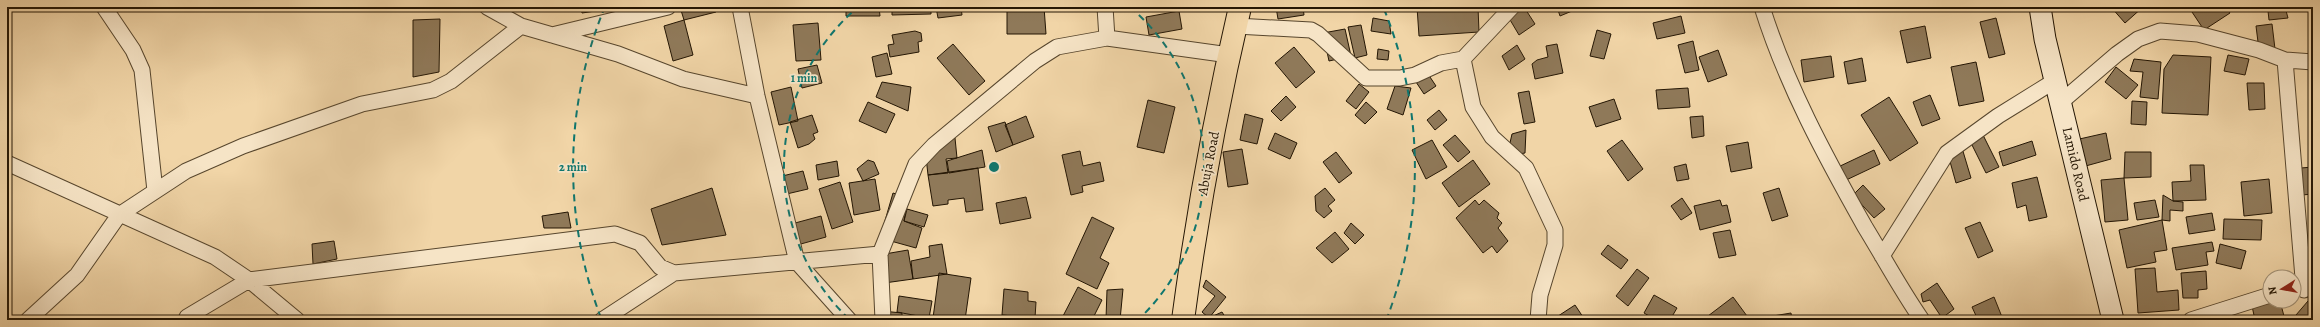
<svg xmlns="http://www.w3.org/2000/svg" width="2320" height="327" font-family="Alegreya,serif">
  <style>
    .building { fill: #8f7959; stroke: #241604 }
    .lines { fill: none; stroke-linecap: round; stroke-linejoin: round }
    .minor-casing { stroke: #57462d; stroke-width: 17 }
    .secondary-casing { stroke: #241604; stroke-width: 23 }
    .primary-casing { stroke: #241604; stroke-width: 24 }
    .minor { stroke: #f6e4c6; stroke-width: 15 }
    .secondary { stroke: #f6e4c6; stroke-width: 21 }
    .primary { stroke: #f1d5a7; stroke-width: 22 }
    .ring { fill: none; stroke: #0f766e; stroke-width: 2; stroke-dasharray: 7 5 }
    .labels { text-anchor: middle; stroke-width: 3.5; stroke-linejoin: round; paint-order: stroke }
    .street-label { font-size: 14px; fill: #241604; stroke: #f6e4c6 }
    .centre { fill: #0f766e; stroke: #f6e4c6; stroke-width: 2 }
    .ring-label { font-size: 12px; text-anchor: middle; font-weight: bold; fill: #0f766e; stroke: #f6e4c6; stroke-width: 3.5; stroke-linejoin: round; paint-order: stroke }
  </style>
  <rect width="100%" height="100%" fill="#f1d5a7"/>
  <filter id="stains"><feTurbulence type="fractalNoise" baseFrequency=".005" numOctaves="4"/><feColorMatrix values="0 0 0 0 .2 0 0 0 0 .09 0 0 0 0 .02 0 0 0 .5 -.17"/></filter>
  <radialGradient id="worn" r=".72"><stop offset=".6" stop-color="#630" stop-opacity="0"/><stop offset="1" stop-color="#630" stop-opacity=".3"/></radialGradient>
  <path class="building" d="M581,7H615V8L582,13Z
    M680,7H714L716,12L684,20Z
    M846,7H879L880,16H846Z
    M892,7H931V14L892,15Z
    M936,7H961L962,15L938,18Z
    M1007,7H1044L1046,34H1007Z
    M1276,7H1303L1304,15L1278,19Z
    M1417,7H1478L1479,32L1419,36Z
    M1511,7H1524L1535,24L1519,35L1506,13Z
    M1557,7H1570L1572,11L1560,16Z
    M2111,7H2143L2125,23Z
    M2192,7H2226L2230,13L2204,30L2190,9Z
    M2257,7H2285L2288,18L2269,20L2268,11H2258Z
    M1179,11L1182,29L1149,35L1146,17Z
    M1681,16L1685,33L1657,39L1653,23Z
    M1373,18L1389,21L1391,34L1371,31Z
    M1996,18L2005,54L1989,58L1980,22Z
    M440,19L439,72L413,77V20Z
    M684,20L693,55L673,61L664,26Z
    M818,23L821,60L796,61L793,25Z
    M2272,24L2275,49L2259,50L2256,26Z
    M1361,25L1367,55L1355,58L1348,27Z
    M1925,26L1931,58L1907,63L1900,31Z
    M1345,29L1351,56L1329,61L1323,33Z
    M1597,30L1611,34L1604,59L1590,56Z
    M915,31L921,33L922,41L918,42L919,52L890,57L888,45L894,44L892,35Z
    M1693,41L1699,70L1685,73L1678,45Z
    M953,44L985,81L969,95L937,58Z
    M1557,44L1563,73L1535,79L1532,64L1537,60L1548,57L1546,46Z
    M1517,45L1525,59L1509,70L1502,56Z
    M1294,47L1315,72L1296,88L1275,63Z
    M1378,49L1389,51L1388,60L1377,59Z
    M1718,50L1727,75L1708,82L1699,57Z
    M887,53L892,74L876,77L872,57Z
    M2173,55L2211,57L2208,115L2162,113L2164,69Z
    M2228,55L2249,59L2245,75L2224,71Z
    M1831,56L1834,77L1804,82L1801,60Z
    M1862,58L1866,81L1848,84L1844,62Z
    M2134,59L2161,62L2158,99L2140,97L2143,72L2130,71Z
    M1976,62L1984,101L1959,106L1951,67Z
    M817,65L822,83L802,88L798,69Z
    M2116,67L2138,85L2126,99L2105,82Z
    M1426,71L1436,86L1424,94L1414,79Z
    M882,82L911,87L908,111L876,97Z
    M2247,83H2264L2265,109L2249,110Z
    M1359,84L1369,92L1356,109L1346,101Z
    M1395,86L1411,88L1403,115L1387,109Z
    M791,87L798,121L779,125L771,92Z
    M1688,88L1690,107L1658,109L1656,90Z
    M1529,91L1535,122L1524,124L1518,93Z
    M1930,95L1940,119L1922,126L1913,102Z
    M1286,96L1296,107L1281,121L1271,111Z
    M1889,97L1918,143L1890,161L1861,115Z
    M1614,99L1621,119L1596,127L1589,107Z
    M1148,100L1175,107L1164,153L1137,147Z
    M2132,101L2147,102L2146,125L2131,124Z
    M868,102L895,114L886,133L859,121Z
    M1366,102L1377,112L1365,124L1355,115Z
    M1439,110L1447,120L1435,130L1427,120Z
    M1245,114L1263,119L1257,144L1240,140Z
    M812,115L818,132L813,134L815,139L809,144L798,148L790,122Z
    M1026,116L1034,137L1013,145L1005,125Z
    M1703,116L1704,136L1692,138L1690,117Z
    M1005,122L1013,145L996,152L988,127Z
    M1526,130L1525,153L1507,156L1512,134Z
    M1275,133L1297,143L1290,159L1268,149Z
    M2106,133L2111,159L2082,167L2075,140Z
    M1455,135L1470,152L1458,162L1443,145Z
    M1983,135L1999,167L1986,173L1970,141Z
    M955,138L957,158L946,159L948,173L928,175L925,148L940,140Z
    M1432,140L1447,167L1426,179L1412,150Z
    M1622,140L1643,169L1628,181L1607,151Z
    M2032,141L2036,155L2003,166L1999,152Z
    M1748,142L1752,168L1731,172L1726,146Z
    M1962,148L1971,178L1956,183L1949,158Z
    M1242,149L1248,184L1228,187L1223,152Z
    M982,150L985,167L949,173L947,161Z
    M1874,150L1880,164L1842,182L1836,168Z
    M1080,151L1083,166L1100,162L1104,181L1082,186L1083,192L1071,195L1062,155Z
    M1336,152L1352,173L1339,183L1323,162Z
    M2125,152H2151V177L2124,178Z
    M868,160L874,162L879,174L863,181L857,169Z
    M1473,160L1490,184L1459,207L1442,183Z
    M837,161L839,176L818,180L816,165Z
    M1686,164L1689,179L1677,181L1674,167Z
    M2190,165H2204L2206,200L2173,201L2172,182L2191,181Z
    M2313,167V194L2302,195L2301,168Z
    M978,168L983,210L966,212L964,198L948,200V204L933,206L928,175Z
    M803,171L808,189L778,196L774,178Z
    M2037,177L2047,217L2029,221L2026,205L2017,208L2012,183Z
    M2124,178L2128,220L2105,222L2101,180Z
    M875,179L880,210L854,215L849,183Z
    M2269,179L2272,213L2244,216L2241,182Z
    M840,182L853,222L832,229L819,189Z
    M1863,185L1885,209L1874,218L1853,195Z
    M712,188L726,235L662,245L651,209Z
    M1325,188L1335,200L1328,206L1332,211L1324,218L1316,211L1315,196Z
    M1779,188L1788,216L1772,221L1763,193Z
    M893,193L908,198L904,221L922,228L916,248L880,238Z
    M2163,195L2173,201L2183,202V211L2170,210V221L2162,220Z
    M1026,197L1031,218L1000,224L996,203Z
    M1682,198L1692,213L1681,220L1671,206Z
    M1475,200L1479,205L1484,200L1499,213L1497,218L1502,223L1498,228L1508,241L1497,253L1492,246L1483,253L1456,218Z
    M1720,200L1722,206L1727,205L1731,222L1700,230L1694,206Z
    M2155,200L2159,217L2137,220L2134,203Z
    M907,209L928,215L924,227L904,221Z
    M568,212L571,228H544L542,216Z
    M2212,213L2215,230L2189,234L2186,217Z
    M821,216L826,237L790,247L784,226Z
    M1092,217L1114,228L1100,258L1109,263L1097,289L1066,274Z
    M2224,219L2262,220L2261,240L2223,239Z
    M2162,220L2167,250L2154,252L2156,262L2127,268L2119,230Z
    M1980,222L1993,251L1978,258L1965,228Z
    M1351,223L1364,235L1355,244L1344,233Z
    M1730,230L1736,255L1719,258L1713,233Z
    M1335,232L1349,249L1332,263L1316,248Z
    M334,241L337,259L313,264L312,244Z
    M2212,242L2214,251L2206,252L2208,265L2176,270L2172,248Z
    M942,244L947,274L913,279L911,261L930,257L929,246Z
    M2220,244L2246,251L2241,269L2216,263Z
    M1608,245L1628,260L1621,269L1601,254Z
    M908,250L913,279L877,284L873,256Z
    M2155,268L2157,292L2178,290L2179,310L2138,313L2135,269Z
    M1637,269L1649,278L1628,306L1616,296Z
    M2206,271L2207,289L2198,290V298H2183L2181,273Z
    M939,273L971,278L965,320L933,318Z
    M1206,280L1226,297L1209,318L1202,312L1215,296L1203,287Z
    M1937,283L1954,309L1942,318L1930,300L1923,302L1921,294Z
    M1078,287L1102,300L1092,320H1067L1062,318Z
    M1004,289L1028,292V301L1036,302L1035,318L1002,315Z
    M1123,289L1120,320L1106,319L1107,290Z
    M1654,295L1677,308L1670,320H1656L1644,313Z
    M899,296L932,301L929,318L897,312Z
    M1733,297L1747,316L1742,320H1711L1708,316Z
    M1994,297L2002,317L1995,320H1978L1972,307Z
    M2274,301H2280L2285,320H2255L2252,306Z
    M2308,301L2313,305V320H2300L2296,315Z
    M1575,305L1585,320H1552Z
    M882,311L902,313V320H882Z
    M1222,312L1227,320H1207L1209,318Z
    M1791,313L1792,320H1774L1773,316Z"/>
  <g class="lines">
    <g class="minor-casing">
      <path id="minor" d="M104,7L133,50L142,70L155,191
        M487,7L521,26L618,54L683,79L757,96
        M740,7L757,96L797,262L849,320
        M1105,7L1107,38
        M1762,7C1786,84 1825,156 1865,227C1884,258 1901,290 1922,320
        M1236,26L1311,30L1318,34L1366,78H1400L1415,75L1441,63L1463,59L1512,7
        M552,35L668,7
        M1463,59L1473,107L1492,137L1526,168L1555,230V245L1540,295L1538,320
        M2285,60L2304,290
        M2061,102L2117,54L2138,39L2160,31L2198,34L2259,50L2285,60L2313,62
        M7,163L215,257L249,280L297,320
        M1882,256L1947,153L1998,116L2056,80
        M28,320L77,275L119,215L186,171L243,146L362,104L433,90L451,81L521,26
        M186,320L187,317L249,280L615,234L640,243L660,267L674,273
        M602,320L674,273L880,254
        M883,320L880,254L916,164L934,145L1035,61L1057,47L1107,38L1229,55
        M2191,320L2270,295"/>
    </g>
    <g class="secondary-casing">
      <path id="secondary" d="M2040,7L2045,39L2113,320"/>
    </g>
    <g class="primary-casing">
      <path id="primary" d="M1183,320C1197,215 1216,110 1240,7"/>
    </g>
    <use href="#minor" class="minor"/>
    <use href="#secondary" class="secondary"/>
    <use href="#primary" class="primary"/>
  </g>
  <g class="ring">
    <path d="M849 319A210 210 0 0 1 858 7M1130 7A210 210 0 0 1 1139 319"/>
    <path d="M601 318A421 421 0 0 1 604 9M1384 9A421 421 0 0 1 1387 318"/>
  </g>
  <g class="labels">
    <g class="street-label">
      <text transform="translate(1208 163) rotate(-79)" y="5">Abuja Road</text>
      <text transform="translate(2076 164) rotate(77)" y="5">Lamido Road</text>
    </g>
  </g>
  <circle cx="994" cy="167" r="6" class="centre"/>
  <g class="ring-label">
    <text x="804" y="82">1 min</text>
    <text x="573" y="171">2 min</text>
  </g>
  <rect width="2320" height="327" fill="none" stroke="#f1d5a7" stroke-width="24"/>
  <rect x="8" y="8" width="2304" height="311" fill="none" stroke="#241604" stroke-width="2"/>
  <rect x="12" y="12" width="2296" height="303" fill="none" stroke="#241604"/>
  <g transform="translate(2282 289) rotate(259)"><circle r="19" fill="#f6e4c6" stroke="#a29278"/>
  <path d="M0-3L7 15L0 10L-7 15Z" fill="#8f2418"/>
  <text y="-6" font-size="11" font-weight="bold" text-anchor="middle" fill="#241604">N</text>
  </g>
  <rect width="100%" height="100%" filter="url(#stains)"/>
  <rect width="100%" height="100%" fill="url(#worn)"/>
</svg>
